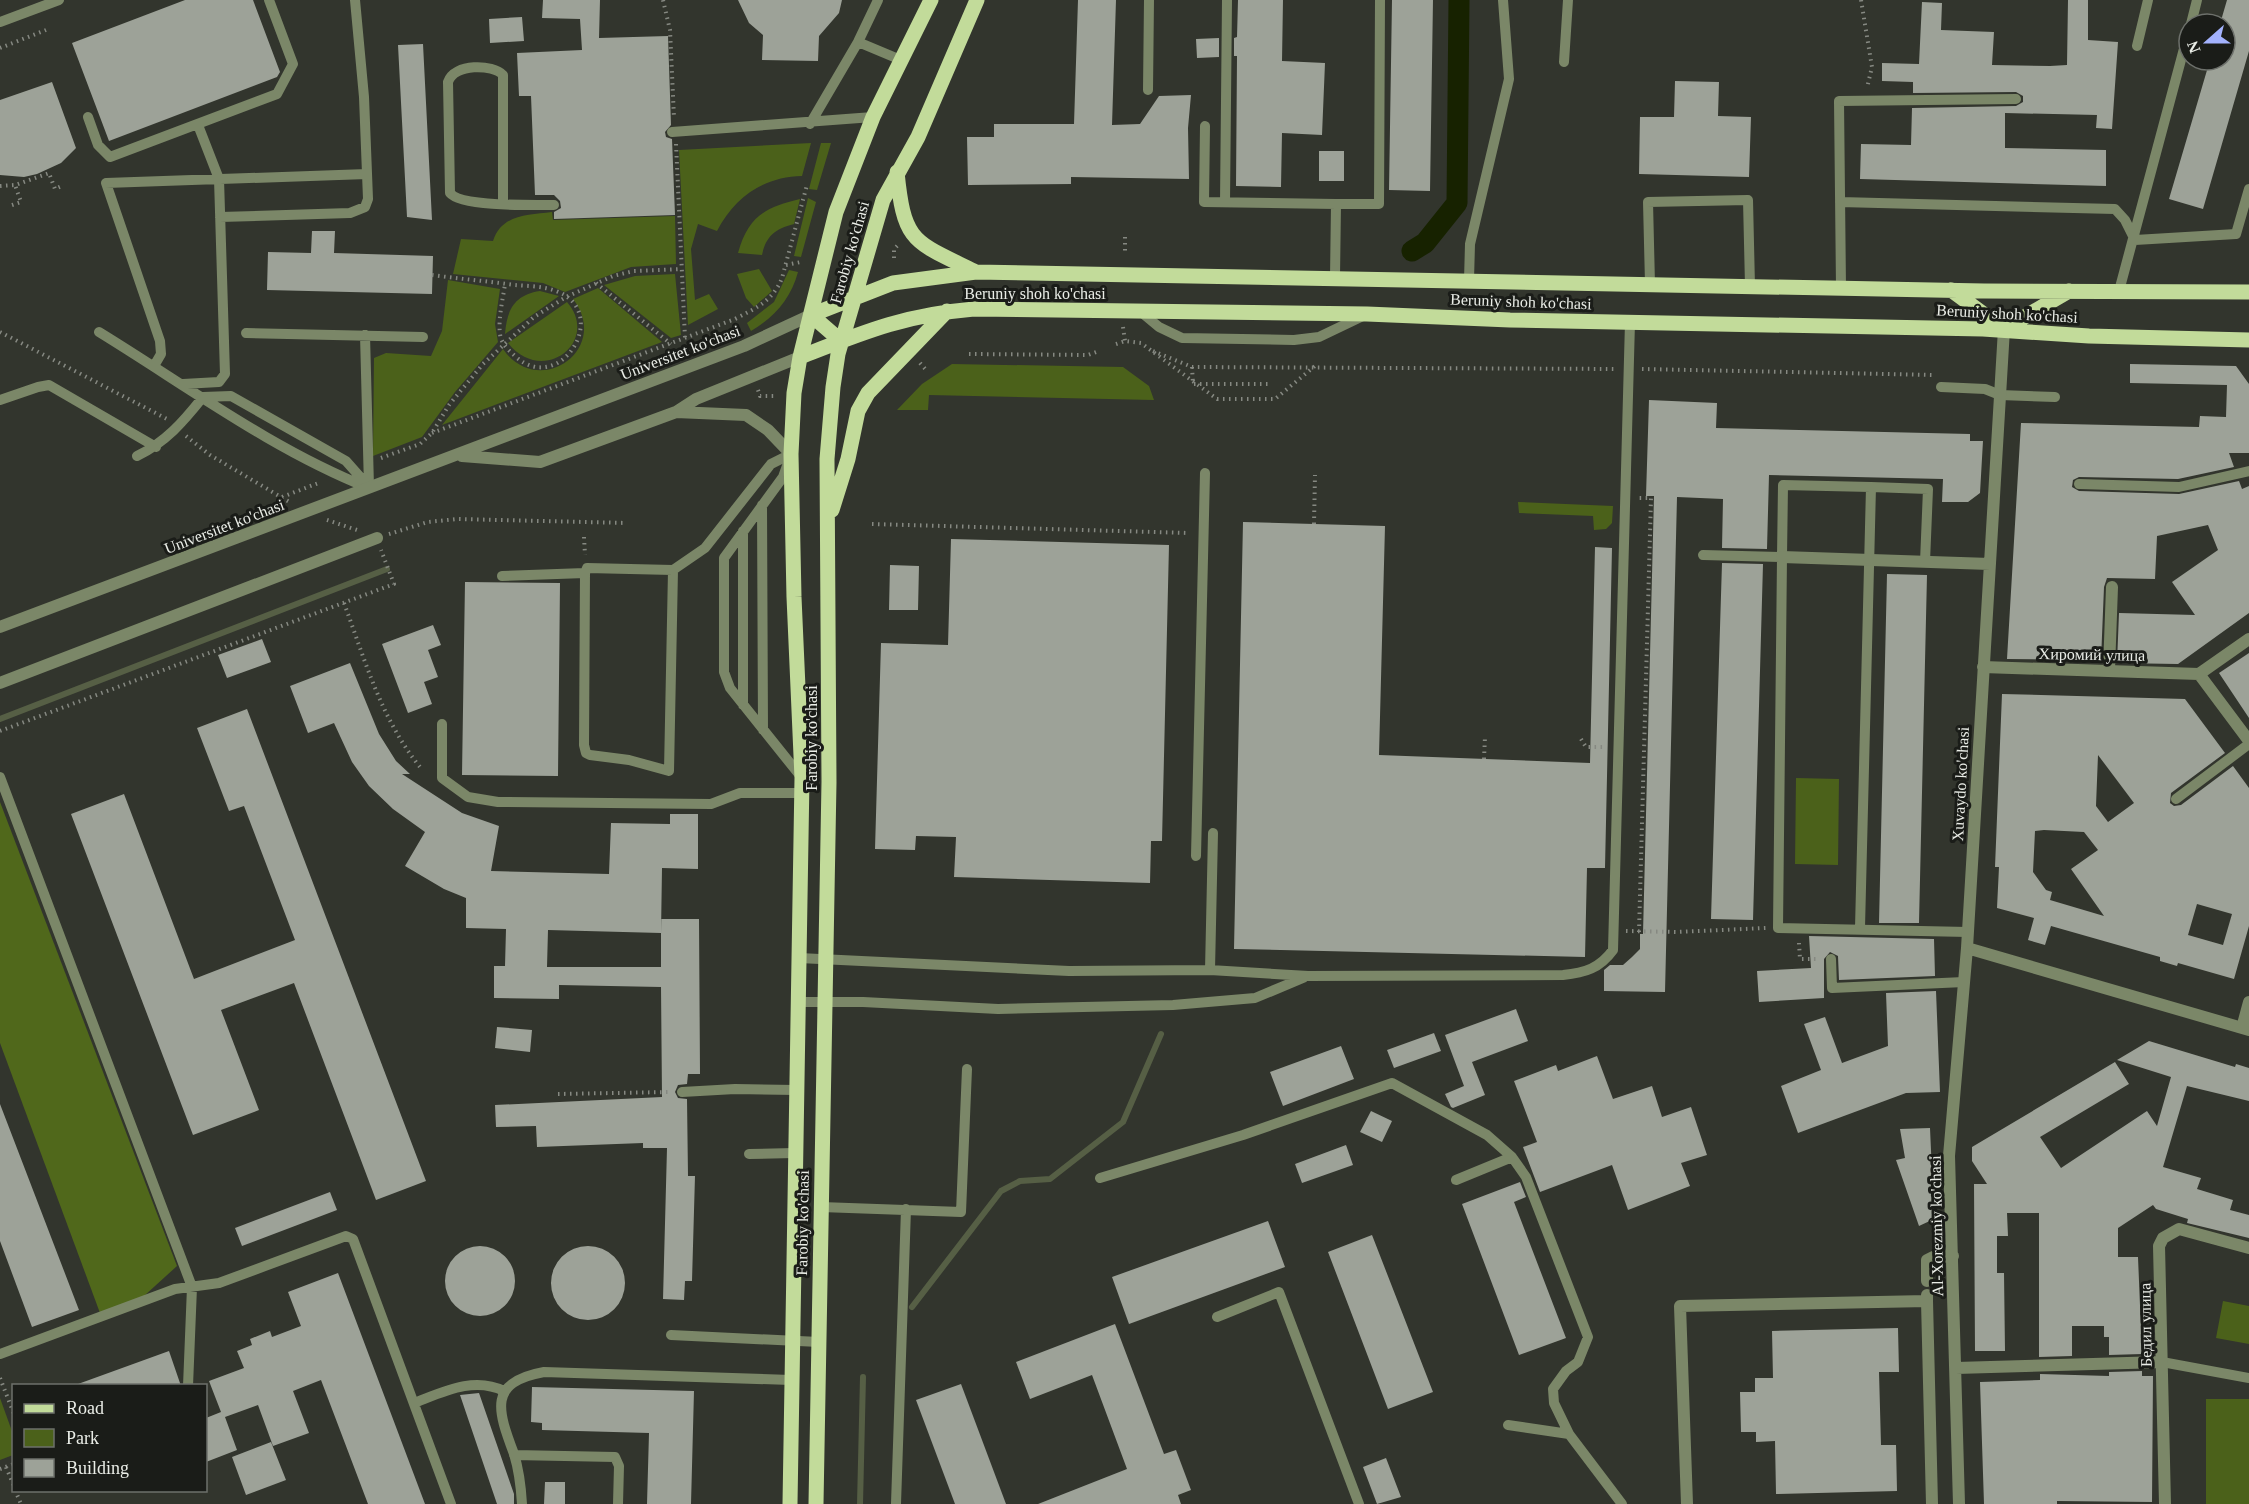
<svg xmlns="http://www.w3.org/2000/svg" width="2249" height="1504" font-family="Georgia,serif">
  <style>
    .green { fill: #4b611a }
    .forest { fill: #50681b }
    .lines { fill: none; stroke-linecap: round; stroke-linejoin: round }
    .stream { stroke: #565f45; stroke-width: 6 }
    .canal { stroke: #172200; stroke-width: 21 }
    .building { fill: #9da298; fill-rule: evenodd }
    .path { stroke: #868982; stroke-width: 4; stroke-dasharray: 1.5 4.5; stroke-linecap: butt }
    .lane { stroke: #7b8768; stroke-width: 10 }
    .street { stroke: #7b8768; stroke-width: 12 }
    .primary { stroke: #c2db9a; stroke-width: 15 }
    .labels { text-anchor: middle; stroke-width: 6; stroke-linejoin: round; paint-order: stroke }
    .street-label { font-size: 16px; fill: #eaede7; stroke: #1a1c18 }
  </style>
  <rect width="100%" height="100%" fill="#32352d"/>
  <path class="green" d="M811,143L802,176C763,177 735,197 717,231L698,224L691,249L695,300L709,294L718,309L688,325L679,150Z
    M821,143H831L817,190L809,189Z
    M808,198L816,202L801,257L794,256Z
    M800,199L794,224C775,229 766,236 762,255L738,253C748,217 765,207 800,199Z
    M552,212L553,220L675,216L676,264L631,267L565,292L543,283L453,274L461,239L493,241C502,214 528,215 552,212Z
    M759,269L772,291L754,307L746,298L737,274Z
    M789,270L798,272C791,298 775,317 751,331L747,323L774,302Z
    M675,274L681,335L671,338L604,285L635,276Z
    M448,280L500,289L495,324L498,342L455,392L422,437L373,456L374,358L386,353L431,356L442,331Z
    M598,288L662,342L442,425L503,349C538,400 612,350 573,299Z
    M540,291L559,296L505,334C507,310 514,295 540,291Z
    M567,302C601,341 543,387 508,343Z
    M952,364L1123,367L1149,386L1154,400L929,395L928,410H897L922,384Z
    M1518,502L1613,506L1612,523L1606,529L1594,530L1593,516L1519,513Z
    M1796,778L1839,779L1838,865L1795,864Z
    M2223,1301L2249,1306V1344L2216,1338Z
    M0,1398L13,1434V1455L0,1460Z
    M2206,1399H2249V1504H2206Z"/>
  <path class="forest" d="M0,802L177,1266L144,1296L100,1313L0,1043Z"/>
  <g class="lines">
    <path class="stream" d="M0,719L387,569
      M912,1307L1001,1191L1020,1181L1050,1179L1123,1122L1161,1034
      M860,1504L863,1377"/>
    <path class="canal" d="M1412,251L1425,243L1457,203L1459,0"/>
  </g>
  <path class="building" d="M185,0H253L280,72L277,77L109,141L72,43Z
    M543,0H600L599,38L668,36L671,125L665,132L666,137L672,139L675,215L554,219V212L561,208L560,201L554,195H535L531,96H519L517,53L582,50L580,19L542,18Z
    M738,0H842L839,13L819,36L818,61L762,60L763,35L749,23Z
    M1078,0H1116L1112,125L1140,124L1159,96L1191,95L1188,128L1189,179L1071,177V184L968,185L967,137H994V124H1074Z
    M1238,0H1283L1282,61L1325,63L1322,135L1282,133L1281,187L1236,186L1237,56H1234V38L1237,37Z
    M1392,0H1433L1430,191L1389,190Z
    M2068,0H2088V40L2118,42L2112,129L2096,128L2097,115L2005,113V148L2106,150V186L1860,179L1861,144L1911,145L1912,108L2016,106L2023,102V96L2016,92L1913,93V82L1882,81V63L1919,64L1922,2L1942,3L1941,30L1994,32L1992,65L2050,66L2067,65Z
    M2227,0H2249V51L2203,209L2169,199L2210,60H2225V24H2220Z
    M522,17L524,41L490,43L489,19Z
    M1219,38V57L1197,58L1196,39Z
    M423,44L432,220L407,217L398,45Z
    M1675,81L1719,82L1718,116L1751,117L1749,177L1639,174L1640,117H1674Z
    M52,82L76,148L61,163L37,174L24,177L0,175V100Z
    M1319,151H1344V181H1319Z
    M312,231H335L334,253L433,256L432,294L267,290L268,252L311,253Z
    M2130,364L2236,366L2249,384V453H2229L2234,467L2178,479L2079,477L2073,480L2072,487L2079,491L2179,494L2239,481L2242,489L2249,486V613L2178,664L2117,663L2119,613L2195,615L2172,582L2218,550L2208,525L2157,536L2155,579L2107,578L2104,587L2101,660L2007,659L2021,423L2199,427L2200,416L2226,417L2227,385L2130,383Z
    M1649,400L1717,403L1716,428L1970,434V441H1983L1980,493L1968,502H1942L1943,479L1769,475L1767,549L1722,548L1723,499L1677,497L1665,992L1604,991V970L1610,965H1623L1632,957L1640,949V934H1643L1654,496H1646Z
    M1243,522L1385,526L1379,755L1590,763L1595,547L1612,548L1605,868H1587L1585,957L1234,949Z
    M951,539L1169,545L1162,841H1151L1150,883L954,877L956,837L916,836L915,850L875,849L881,643L948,645Z
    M1722,563L1763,564L1753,920L1711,919Z
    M890,565L919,566L918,610H889Z
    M1887,574L1927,575L1919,923H1879Z
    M465,582L560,583L558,776L462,775Z
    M433,625L441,645L428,650L438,677L424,682L432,704L408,713L382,644Z
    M262,639L271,662L227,678L218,655Z
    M2249,653V718L2219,673Z
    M350,663L379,734L396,761L410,774H402L462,813L499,826L491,871L609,874L611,823L670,824V814H698V869L662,868L661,933L548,930L547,967H661V919H699L700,1074H688L687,1084L678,1085L675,1092L678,1098L687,1099L688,1176H695L692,1281H685L684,1300L663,1299L667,1148H643V1143L537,1147L536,1126L496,1127L495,1105L662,1097L661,987L559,985V999L494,998V966H505L506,929L466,928V898L444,889L405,866L425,832L393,809L369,786L352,762L334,723L308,733L290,686Z
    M2002,694L2185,699L2225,753L2171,793L2170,803L2174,806L2181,805L2233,766L2249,788V926L2234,979L2178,963L2177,966L2160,961V957L2051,926L2045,945L2028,940L2034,918L1997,908L1999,867H1995ZM2098,755L2134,803L2108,822L2096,806ZM2044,830L2084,832L2098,850L2071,869L2104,916L2050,900L2052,892L2046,890L2033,872L2035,831ZM2197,904L2232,914L2223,945L2188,935Z
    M247,709L426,1181L376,1200L294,983L221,1010L259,1110L193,1135L71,814L124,794L194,979L295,940L244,806L229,811L197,728Z
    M1809,936L1934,939L1935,976L1839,980L1838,956L1830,952L1824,959V998L1759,1002L1757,971L1811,968Z
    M1936,991L1940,1092L1906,1093L1798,1133L1781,1086L1821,1070L1804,1024L1825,1017L1842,1063L1888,1046L1886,993Z
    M1516,1009L1528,1041L1472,1062L1485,1095L1453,1108L1451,1107L1445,1094L1464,1086L1445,1035Z
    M497,1027L532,1030L530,1052L495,1048Z
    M1434,1033L1441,1051L1394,1068L1387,1050Z
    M2149,1041L2235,1067L2236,1064L2249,1068V1101L2187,1086L2163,1167L2201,1178L2197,1189L2233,1200L2230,1210L2249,1215V1238L2187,1223L2188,1219L2156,1209L2153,1205L2118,1228V1257H2138L2142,1354L2109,1355V1337H2104V1326H2072V1356L2039,1357V1213H2007L2008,1236H1997V1273H2004L2005,1351H1975L1974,1184H1987L1972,1161V1147L2115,1062L2129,1084L2040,1137L2061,1168L2147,1111L2157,1126L2171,1077L2117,1060Z
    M1341,1046L1354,1079L1283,1106L1270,1072Z
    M1597,1056L1613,1099L1652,1086L1662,1117L1691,1107L1707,1155L1681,1163L1690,1186L1628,1210L1612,1165L1540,1192L1523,1147L1537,1142L1514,1081L1556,1065L1558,1071Z
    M0,1104L79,1310L32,1327L0,1241Z
    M1371,1111L1392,1121L1382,1142L1360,1132Z
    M1930,1128L1934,1219L1919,1226L1896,1160L1905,1158L1900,1129Z
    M1346,1145L1353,1165L1302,1183L1295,1164Z
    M1520,1182L1526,1197L1514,1202L1566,1338L1519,1355L1462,1204Z
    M330,1192L337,1210L242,1246L235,1228Z
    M1268,1221L1285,1267L1129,1324L1112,1277Z
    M1372,1235L1433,1392L1388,1409L1328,1252Z
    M551 1283a37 37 0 1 1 74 0a37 37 0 1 1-74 0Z
    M445 1281a35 35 0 1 1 70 0a35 35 0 1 1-70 0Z
    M338,1273L425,1504H368L321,1380L293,1391L309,1433L273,1446L258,1405L225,1417L237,1450L206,1462V1418L221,1412L209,1381L244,1368L237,1351L252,1345L250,1339L270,1331L272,1337L301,1326L288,1292Z
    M1115,1324L1164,1454L1176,1450L1191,1490L1178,1495L1181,1504H1038L1127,1469L1092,1375L1030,1399L1016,1362Z
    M1898,1328L1899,1372H1879L1881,1445H1896L1897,1491L1776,1494L1775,1441L1756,1442V1432H1741L1740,1392H1755V1378H1773L1772,1331Z
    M169,1351L181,1386H79L78,1384Z
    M2142,1371V1376H2153L2152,1502L2057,1501V1504H1984L1980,1382L2040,1380V1374L2109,1376V1372Z
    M961,1384L1006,1504H955L916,1400Z
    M532,1387L694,1391L691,1504H647L649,1433L542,1430V1423L531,1422Z
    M479,1393L514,1494V1504H497L460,1395Z
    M271,1442L286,1480L246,1495L232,1457Z
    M1386,1458L1401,1497L1377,1504L1363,1467Z
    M545,1482H565V1504H544Z"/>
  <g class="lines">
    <path class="path" d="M663,0L670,30L674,118
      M1861,0L1872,67L1867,88
      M0,48L46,30
      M676,144L685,338
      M0,186L15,185L49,173L55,189L64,185
      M12,205L21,202L15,185
      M1125,237V251
      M894,258V249L900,243
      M786,265L801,262
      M432,275C460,279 487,281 515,285C528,286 543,286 556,291C613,312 560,398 515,356C508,350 501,343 500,334C498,318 503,299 505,284
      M596,283L671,344
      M1123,327L1125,341
      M0,332L167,419
      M1116,344L1125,341L1141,343L1217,399H1275L1315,366
      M1153,351L1192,367L1616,369
      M969,354L1088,355L1099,351
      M920,363L927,371
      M1192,367L1193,384H1270
      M1642,369L1934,375
      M758,390L760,396H774
      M432,433L735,319C756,308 773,301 782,278L807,185
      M186,436L210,455L291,503
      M381,458L420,444L432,433L449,405L483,364L534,317L566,297L613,276L634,271L682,269
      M282,497L321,482
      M327,520L357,530
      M872,524L1189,533
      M1314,524L1315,475
      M389,534L428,522L457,519L627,523
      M584,537L585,555
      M344,603C365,660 381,719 420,767
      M0,731L394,584L381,550
      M1581,739L1586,747H1604
      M1484,759L1485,737
      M1626,931L1676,932L1766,928
      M1639,932L1651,498H1639
      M1799,943L1800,959H1818
      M558,1094L669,1092
      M0,1378L14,1414
      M6,1467L14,1486
      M0,1469L14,1464
      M15,1490L21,1504"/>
    <path class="lane" d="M0,22L59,0
      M2191,24L2197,0
      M858,42L901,60
      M2137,46L2148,0
      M1564,62L1568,0
      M1148,90L1149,0
      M88,117L98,145L110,157L277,94L293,64L269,0
      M810,124L858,42L878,0
      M1205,126L1204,202L1336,204L1335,277
      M672,132L873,117
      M1225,202L1227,0
      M1840,202L2115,209L2125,220L2135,240L2236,234L2249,189
      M503,203V75C493,64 454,63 448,82L450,193C461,207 534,205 554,205
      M1336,204H1379L1380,0
      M220,217L350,213L365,207L368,199L364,97L355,0
      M1469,280L1470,244L1509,79L1503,0
      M1650,284L1648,202L1748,200L1750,286
      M1841,288L1839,101L2016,99
      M2119,291L2189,30
      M1141,312L1159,327L1182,338L1294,340L1319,337L1365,315
      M99,332C187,386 273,450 369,488
      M246,333L423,337
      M365,335L369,487
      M154,366L161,354L160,341L106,183L367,174
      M183,384L219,382L225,374L219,179L198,125
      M1941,387L1985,389L2000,395L2055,397
      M0,400L38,387L49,385L156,447
      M137,456C166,442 183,422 203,397L231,396L346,461L369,487
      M788,463L783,477L724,558V672L730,688L802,778
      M2079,484L2179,487L2249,471
      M1871,487L1928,489L1925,562
      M762,505L763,730
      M1703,555L1782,557L1783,485L1871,487L1860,928
      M1782,557L1778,928L1968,932
      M673,570L669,771L629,760L590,755L586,753L584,745L585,573L587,568L673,570L705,548L771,464L791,454
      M502,576L585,573
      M743,705V531
      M442,724V778L468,797L498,802L711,804L740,793H801
      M0,777L192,1287L188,1386
      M2176,799L2249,744
      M1196,856L1205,473
      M799,958L1069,971L1210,970L1308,976L1563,975C1585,973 1600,968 1613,950L1630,322
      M1831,959L1832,988L1964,982
      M1210,970L1213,833
      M798,1002H863L998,1009L1173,1005L1255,998L1303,978
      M682,1092L735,1089L796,1090
      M749,1154L794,1153
      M1100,1178L1243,1135L1392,1083L1487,1135L1512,1157L1526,1177L1588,1337L1578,1362L1566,1371L1553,1389L1554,1403L1569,1434
      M1456,1180L1512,1157
      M821,1207L961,1212L967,1069
      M1217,1317L1279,1292L1359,1504
      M671,1335L819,1342
      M0,1354L175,1289L219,1283L346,1236L353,1239L451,1504
      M2162,1362L2249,1378
      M414,1403C443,1392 474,1376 504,1391
      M1508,1425L1569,1434L1622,1504
      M514,1455L615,1457L619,1466L618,1504
      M522,1504C521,1487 519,1470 514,1454C498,1411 487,1382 544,1372L791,1380
      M896,1504L906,1209"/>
    <path class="street" d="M676,412L746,415L768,430L791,454
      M462,456L540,462L676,412L696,399L800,357
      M1782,557L1990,564
      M0,627L744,346L811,315
      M1983,667L2199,674L2249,639
      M2109,669L2112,587
      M2199,674L2249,741
      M0,683L377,538
      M1967,948L2249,1030
      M2242,1028L2249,1002
      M1927,1281V1260L1933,1257L1953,1256
      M1927,1301L1932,1504
      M1956,1368L2162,1362
      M1687,1504L1680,1306L1927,1301V1295
      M1959,1504L1949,1156L1967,948L2004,329
      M2165,1504L2159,1246L2163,1238L2179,1229L2249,1248"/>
    <path class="primary" d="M897,172C904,243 913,241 974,271
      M1951,290L2004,329
      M811,315L893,283L976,272L1984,291L2249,292
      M811,315L841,341
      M2004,329L2069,291
      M800,357C864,332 904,315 974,309L1367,314L1510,320L1983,329L2089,336L2249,340
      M832,510L848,459L858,411L868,393L947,311
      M790,1504L802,778L794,597L791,454L794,393L800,357L836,212L873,117L931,0
      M816,1504L829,782L827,459L833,387L838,354L883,200L918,137L977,0"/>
  </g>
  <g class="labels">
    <g class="street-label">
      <text transform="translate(849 252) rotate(-74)" y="6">Farobiy ko'chasi</text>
      <text x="1035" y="299">Beruniy shoh ko'chasi</text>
      <text transform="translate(1521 301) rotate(2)" y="6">Beruniy shoh ko'chasi</text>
      <text transform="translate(2007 313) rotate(3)" y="6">Beruniy shoh ko'chasi</text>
      <text transform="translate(680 352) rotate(-21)" y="6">Universitet ko'chasi</text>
      <text transform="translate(224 526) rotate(-21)" y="6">Universitet ko'chasi</text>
      <text transform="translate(2092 654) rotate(1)" y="6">Хиромий улица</text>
      <text transform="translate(811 738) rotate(-90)" y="6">Farobiy ko'chasi</text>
      <text transform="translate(1960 784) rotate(-87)" y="6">Xuvaydo ko'chasi</text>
      <text transform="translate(802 1223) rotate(-89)" y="6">Farobiy ko'chasi</text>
      <text transform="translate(1936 1226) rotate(-91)" y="6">Al-Xorezmiy ko'chasi</text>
      <text transform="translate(2145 1325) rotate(-91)" y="6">Бедил улица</text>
    </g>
  </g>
  <rect x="12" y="1384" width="195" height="108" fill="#1a1c18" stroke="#6d706b" stroke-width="1.5"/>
  <rect x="24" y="1404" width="30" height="9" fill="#c2db9a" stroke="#6d706b" stroke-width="1.5"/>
  <text x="66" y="1414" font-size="18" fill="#eaede7">Road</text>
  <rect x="24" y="1429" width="30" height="18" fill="#4b611a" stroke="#6d706b" stroke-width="1.5"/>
  <text x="66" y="1444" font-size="18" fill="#eaede7">Park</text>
  <rect x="24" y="1459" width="30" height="18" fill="#9da298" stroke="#6d706b" stroke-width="1.5"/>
  <text x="66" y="1474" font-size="18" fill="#eaede7">Building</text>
  <g transform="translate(2207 42) rotate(249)"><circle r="28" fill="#1a1c18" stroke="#6d706b" stroke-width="1.5"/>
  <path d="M0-4.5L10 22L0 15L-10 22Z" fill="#a3b2fd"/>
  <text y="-9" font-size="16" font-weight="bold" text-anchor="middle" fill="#eaede7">N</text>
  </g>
</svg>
